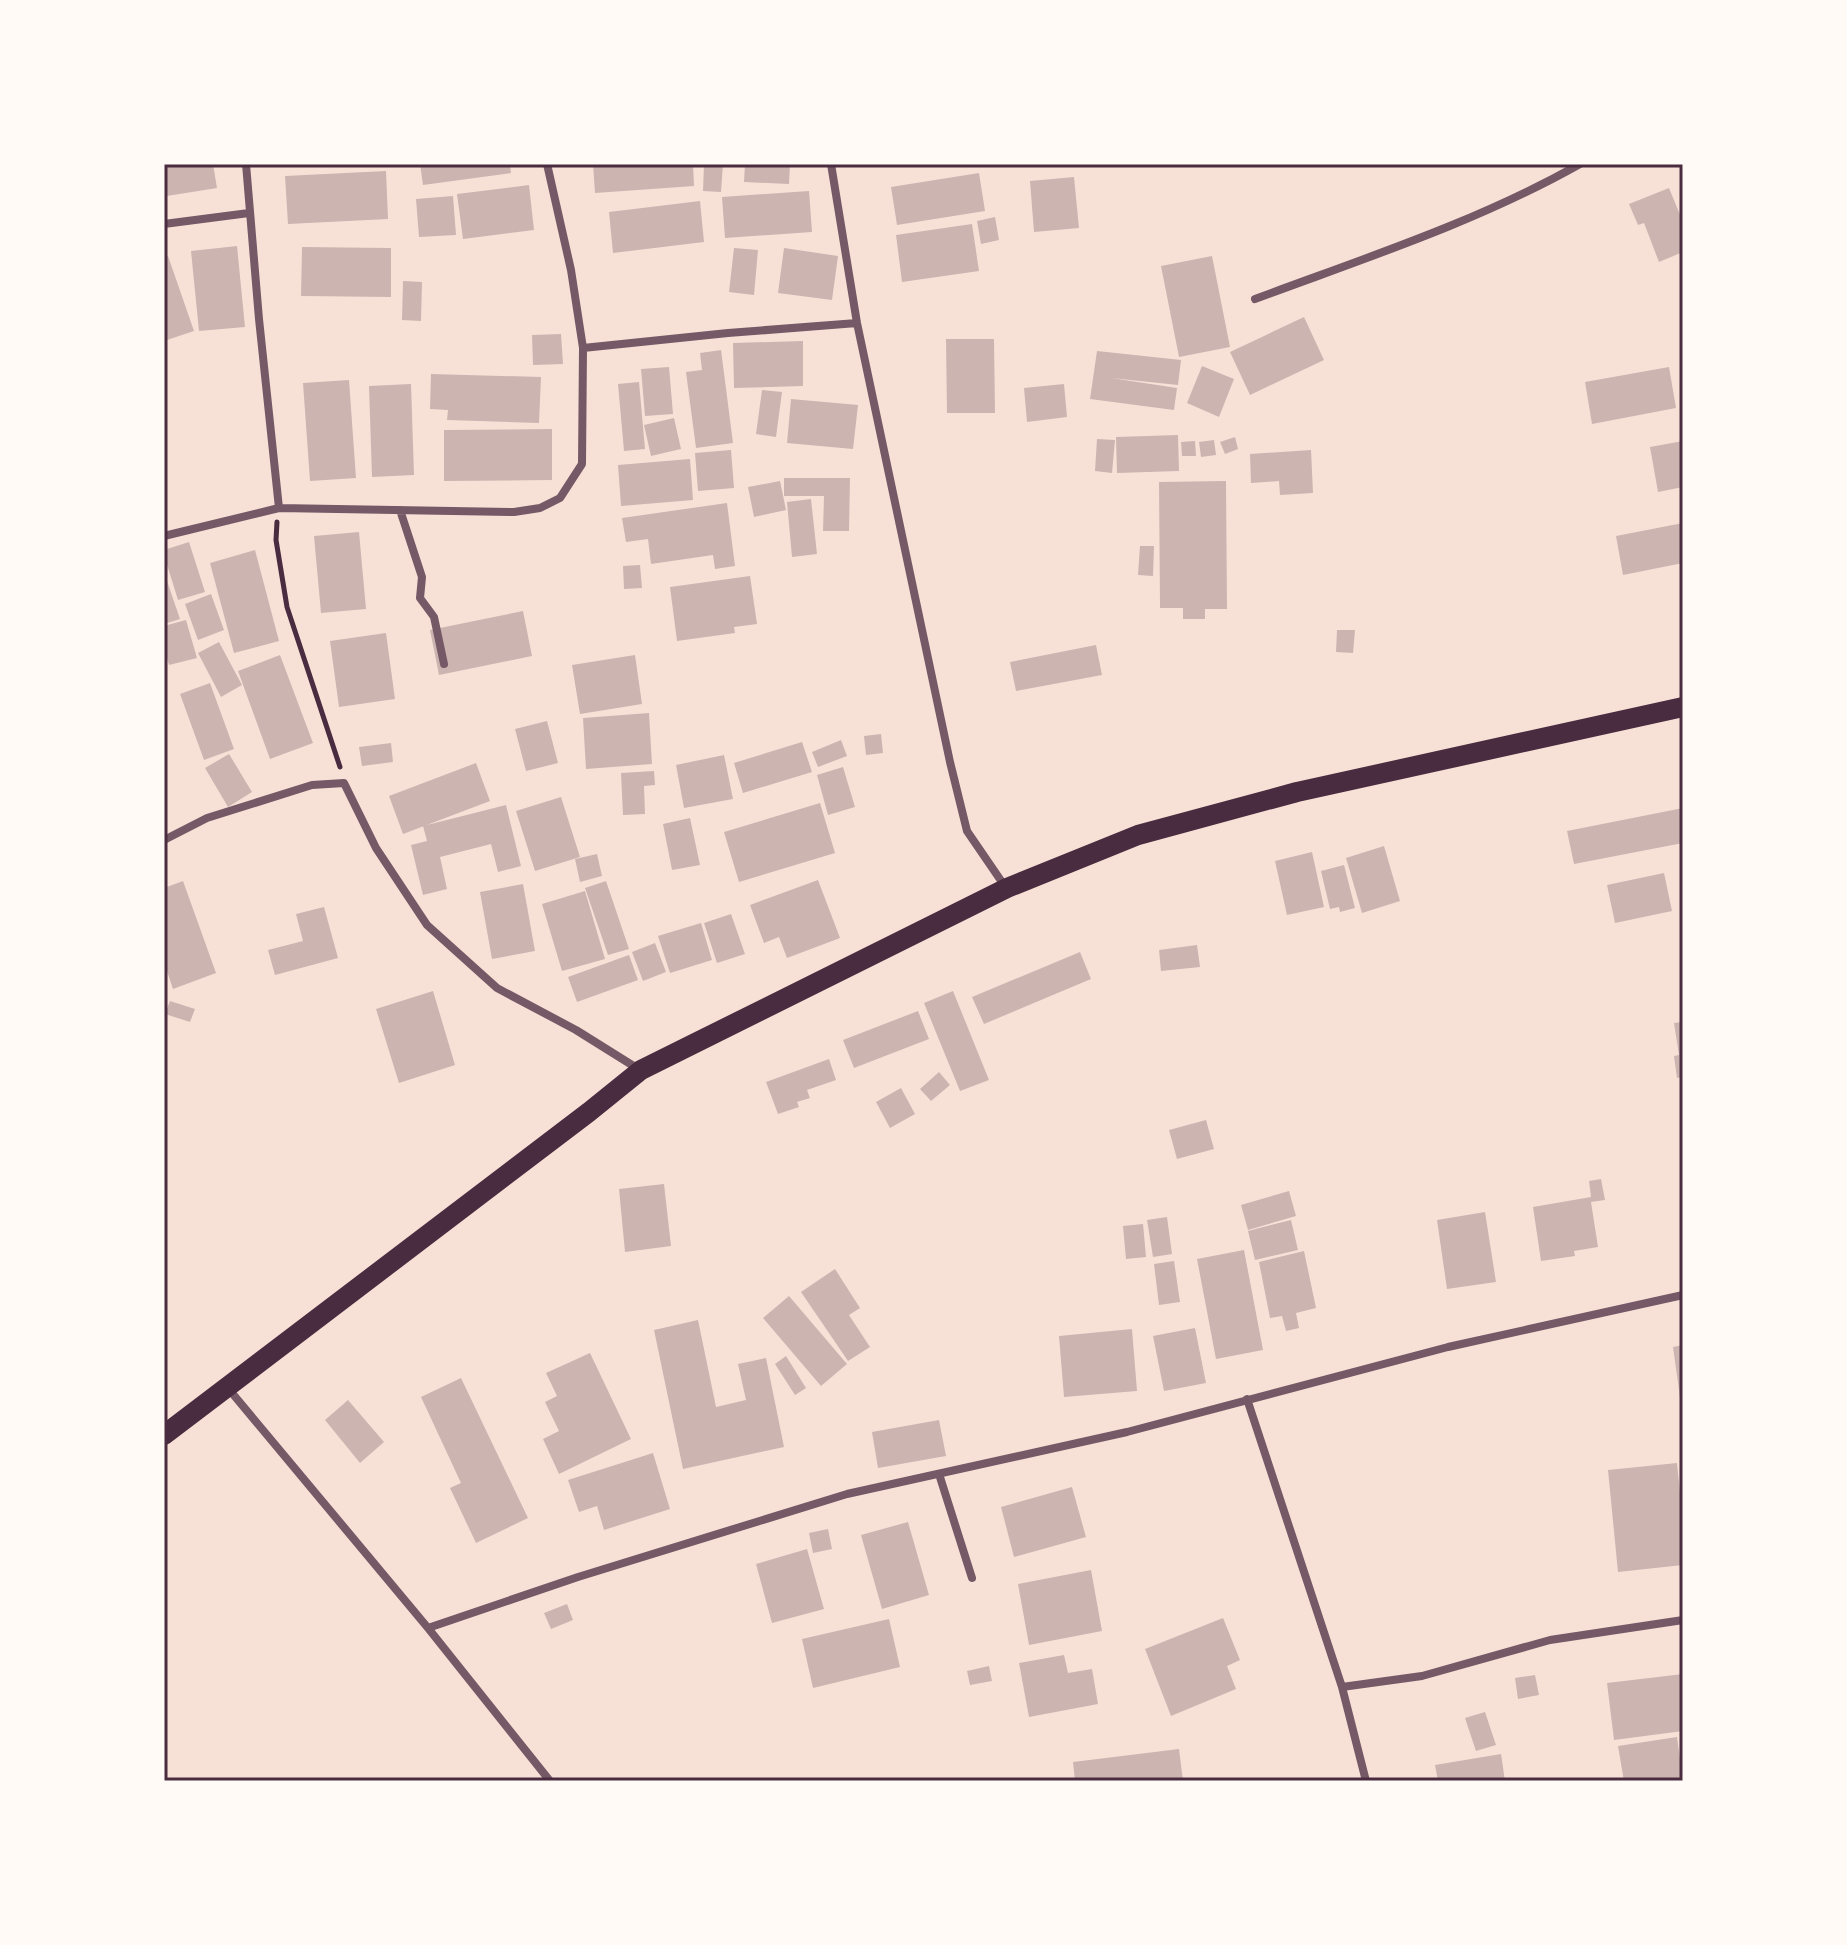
<svg xmlns="http://www.w3.org/2000/svg" width="1847" height="1945" font-family="Arial,sans-serif">
  <style>
    .building { fill: #ccb4b1 }
    .lines { fill: none; stroke-linecap: round; stroke-linejoin: round }
    .path { stroke: #4a2c40; stroke-width: 5 }
    .minor { stroke: #755966; stroke-width: 8 }
    .primary { stroke: #4a2c40; stroke-width: 20 }
    .neatline { fill: none; stroke: #4a2c40; stroke-width: 3 }
  </style>
  <rect width="100%" height="100%" fill="#f7e1d7"/>
  <path class="building" d="M164,164H213L217,188L167,196Z
    M420,164H510L511,173L423,185Z
    M593,164H693L694,186L595,193Z
    M704,164H723L721,192L703,191Z
    M745,164H790L789,184L744,182Z
    M386,171L388,219L288,224L285,176Z
    M979,173L985,211L897,225L891,187Z
    M1074,177L1079,228L1034,232L1030,181Z
    M529,185L534,230L463,239L457,194Z
    M1669,188L1683,222V252L1659,262L1644,223L1638,225L1629,204Z
    M809,191L812,232L725,238L722,197Z
    M453,196L456,235L419,237L416,199Z
    M700,201L704,242L613,253L609,212Z
    M995,217L999,240L981,244L977,221Z
    M972,224L979,271L902,282L896,235Z
    M237,246L245,327L199,331L191,251Z
    M302,247L391,248V297L301,296Z
    M734,248L758,250L754,295L729,292Z
    M784,248L838,256L832,300L778,293Z
    M168,256L194,331L164,341V257Z
    M1212,256L1230,347L1179,357L1161,266Z
    M403,281L422,282L421,321L402,320Z
    M1304,317L1324,360L1250,395L1230,352Z
    M561,334L563,364L533,365L532,335Z
    M946,339H994L995,413H947Z
    M803,341V386L734,388L733,343Z
    M721,350L733,443L696,448L686,372L702,370L700,353Z
    M1097,351L1181,360L1178,385L1111,378L1177,388L1174,410L1090,399Z
    M1202,366L1234,379L1219,417L1187,403Z
    M669,367L673,414L645,416L641,369Z
    M1669,367L1676,408L1592,424L1585,382Z
    M431,374L541,377L539,423L447,420L448,410L430,409Z
    M349,380L356,478L310,481L303,383Z
    M639,382L645,449L624,451L618,384Z
    M411,384L414,475L372,477L369,386Z
    M1064,384L1067,417L1027,422L1024,388Z
    M762,390L782,392L776,437L756,434Z
    M791,399L858,405L853,449L787,443Z
    M674,418L681,449L651,456L644,425Z
    M552,429V480L444,481V430Z
    M1178,435L1179,471L1117,473L1116,437Z
    M1235,437L1238,449L1225,454L1220,442Z
    M1097,439L1115,440L1112,473L1095,471Z
    M1214,440L1216,455L1201,457L1199,442Z
    M1195,441L1196,456H1182L1181,442Z
    M1683,441V487L1658,492L1650,447Z
    M731,450L734,488L698,491L695,453Z
    M1311,450L1313,493L1280,495L1279,481L1251,483L1250,454Z
    M690,459L693,500L621,506L618,465Z
    M784,478H850L849,531H823L824,496H784Z
    M780,481L786,510L754,517L748,487Z
    M1226,481L1227,609H1205V619H1183V608H1160L1159,482Z
    M811,499L817,554L792,557L787,502Z
    M727,503L735,566L715,569L713,555L651,564L648,539L626,542L622,518Z
    M1683,523V563L1623,575L1616,536Z
    M359,532L366,609L321,613L314,536Z
    M189,542L205,592L178,600L164,555V550Z
    M1140,546H1154L1153,576L1138,575Z
    M255,550L279,641L234,653L210,563Z
    M640,565L642,588L624,589L623,566Z
    M750,576L757,624L734,627L735,633L677,641L670,587Z
    M167,581L180,619L164,624V582Z
    M211,594L224,630L198,640L185,604Z
    M523,611L532,656L439,675L430,630Z
    M186,620L197,658L169,665L164,648V626Z
    M1337,630H1355L1353,653L1336,652Z
    M386,633L395,699L339,707L330,641Z
    M219,642L242,685L221,697L198,653Z
    M1096,645L1102,675L1016,691L1010,662Z
    M280,655L313,743L270,759L238,671Z
    M635,655L642,704L580,714L572,665Z
    M210,683L234,749L204,760L180,694Z
    M649,713L652,764L586,769L583,718Z
    M547,721L558,763L526,771L515,729Z
    M881,734L883,753L866,755L864,736Z
    M841,740L847,756L818,767L812,752Z
    M802,742L812,772L743,793L734,763Z
    M391,743L393,762L362,766L359,747Z
    M229,754L252,792L228,807L205,768Z
    M724,755L733,799L684,808L676,765Z
    M476,763L490,801L403,834L389,796Z
    M843,767L855,807L828,815L817,775Z
    M654,771L655,785L644,786L645,814L623,815L621,773Z
    M561,797L580,857L535,871L516,811Z
    M820,803L835,853L739,882L724,832Z
    M506,805L521,866L498,872L491,844L440,857L447,889L423,895L411,845L427,841L423,826Z
    M1683,808V843L1574,864L1567,831Z
    M690,818L700,865L672,870L663,824Z
    M1384,846L1400,901L1362,913L1346,858Z
    M1312,852L1324,907L1287,915L1275,861Z
    M597,854L602,876L580,882L575,859Z
    M1344,865L1355,908L1340,912L1339,907L1330,909L1321,871Z
    M1664,873L1672,911L1615,923L1607,885Z
    M818,880L840,938L787,958L779,937L764,943L750,905Z
    M183,881L216,973L173,989L164,962V888Z
    M606,881L629,949L608,955L585,888Z
    M523,884L535,951L492,959L480,892Z
    M585,891L605,959L562,971L542,904Z
    M324,907L338,958L275,975L268,950L303,941L296,914Z
    M731,914L745,954L717,963L704,923Z
    M701,923L712,960L670,973L658,936Z
    M655,943L666,972L643,981L632,952Z
    M1197,945L1200,967L1161,971L1159,950Z
    M1080,952L1091,979L984,1024L972,997Z
    M629,955L638,980L577,1002L568,977Z
    M433,991L455,1065L399,1083L376,1009Z
    M953,991L989,1080L960,1091L924,1003Z
    M170,1001L195,1009L190,1022L165,1014Z
    M918,1011L929,1039L854,1068L843,1040Z
    M1683,1022V1077L1677,1078L1674,1056L1679,1055L1674,1023Z
    M829,1059L836,1080L807,1090L810,1098L797,1102L799,1107L778,1114L766,1082Z
    M939,1072L950,1085L931,1101L920,1089Z
    M901,1088L915,1114L890,1128L876,1102Z
    M1206,1120L1214,1149L1177,1159L1169,1130Z
    M1601,1179L1605,1200L1591,1202L1598,1247L1574,1251L1575,1256L1541,1261L1533,1207L1591,1197L1589,1181Z
    M664,1184L671,1246L625,1252L619,1189Z
    M1289,1191L1296,1216L1248,1230L1241,1205Z
    M1485,1212L1496,1282L1447,1289L1437,1220Z
    M1167,1217L1172,1254L1153,1257L1147,1220Z
    M1291,1220L1298,1250L1255,1260L1248,1231Z
    M1143,1224L1146,1257L1126,1259L1123,1226Z
    M1244,1250L1263,1350L1216,1359L1197,1259Z
    M1304,1251L1316,1308L1296,1313L1299,1328L1286,1331L1282,1316L1270,1318L1259,1262Z
    M1174,1261L1180,1302L1159,1305L1154,1264Z
    M835,1269L860,1308L849,1315L870,1347L848,1361L801,1292Z
    M789,1296L847,1364L821,1386L763,1318Z
    M698,1320L716,1407L746,1400L738,1364L766,1358L784,1447L683,1469L654,1330Z
    M1195,1328L1206,1383L1164,1391L1153,1336Z
    M1132,1329L1137,1391L1064,1397L1059,1336Z
    M1683,1345V1404H1681L1673,1347Z
    M590,1353L631,1439L559,1474L543,1439L559,1431L545,1402L557,1396L546,1373Z
    M786,1356L806,1388L795,1395L775,1364Z
    M461,1378L528,1518L476,1543L450,1488L461,1483L421,1397Z
    M348,1400L384,1442L360,1463L325,1420Z
    M939,1420L946,1456L878,1468L872,1432Z
    M653,1453L670,1509L604,1530L597,1506L579,1512L568,1480Z
    M1677,1463L1683,1523V1565L1618,1572L1608,1470Z
    M1072,1487L1086,1537L1014,1557L1001,1507Z
    M908,1522L929,1595L882,1609L861,1535Z
    M828,1529L832,1549L813,1553L809,1533Z
    M807,1549L824,1609L772,1623L756,1564Z
    M1091,1570L1102,1631L1029,1645L1018,1584Z
    M567,1604L573,1620L551,1629L544,1613Z
    M1223,1618L1240,1660L1227,1666L1236,1689L1171,1716L1145,1649Z
    M889,1619L900,1667L813,1688L802,1639Z
    M1064,1655L1068,1673L1092,1669L1098,1704L1029,1717L1019,1663Z
    M989,1666L992,1681L970,1685L967,1671Z
    M1683,1674V1731L1614,1740L1607,1683Z
    M1535,1675L1539,1695L1518,1699L1515,1678Z
    M1485,1712L1496,1745L1476,1751L1465,1718Z
    M1677,1737L1683,1781H1624L1618,1746Z
    M1179,1749L1183,1781H1075L1073,1762Z
    M1501,1754L1505,1781H1438L1435,1765Z"/>
  <g class="lines">
    <path class="path" d="M277,522L276,540L287,607L340,767"/>
    <path class="minor" d="M246,164L259,319L279,508
      M547,164L571,270L583,348
      M831,164L857,323L950,762L967,831L1006,888
      M164,224L249,213
      M1255,299C1365,258 1477,222 1580,164
      M400,510L422,577L420,598L434,617L444,664
      M164,536L279,508L514,512L540,508L560,498L582,464L583,348L728,333L857,323
      M164,840L207,818L312,785L344,783L376,848L427,925L497,988L576,1030L640,1070
      M227,1387L428,1628L550,1781
      M1247,1399L1342,1687L1366,1781
      M939,1474L972,1578
      M428,1628L578,1577L847,1494L1127,1432L1448,1347L1683,1295
      M1342,1687L1422,1676L1550,1640L1683,1620"/>
    <path class="primary" d="M164,1435L589,1112L641,1070L1007,888L1138,835L1297,792L1683,707"/>
  </g>
  <rect width="1847" height="1945" fill="none" stroke="#fffaf5" stroke-width="332"/>
  <rect x="166" y="166" width="1515" height="1613" class="neatline"/>
</svg>
